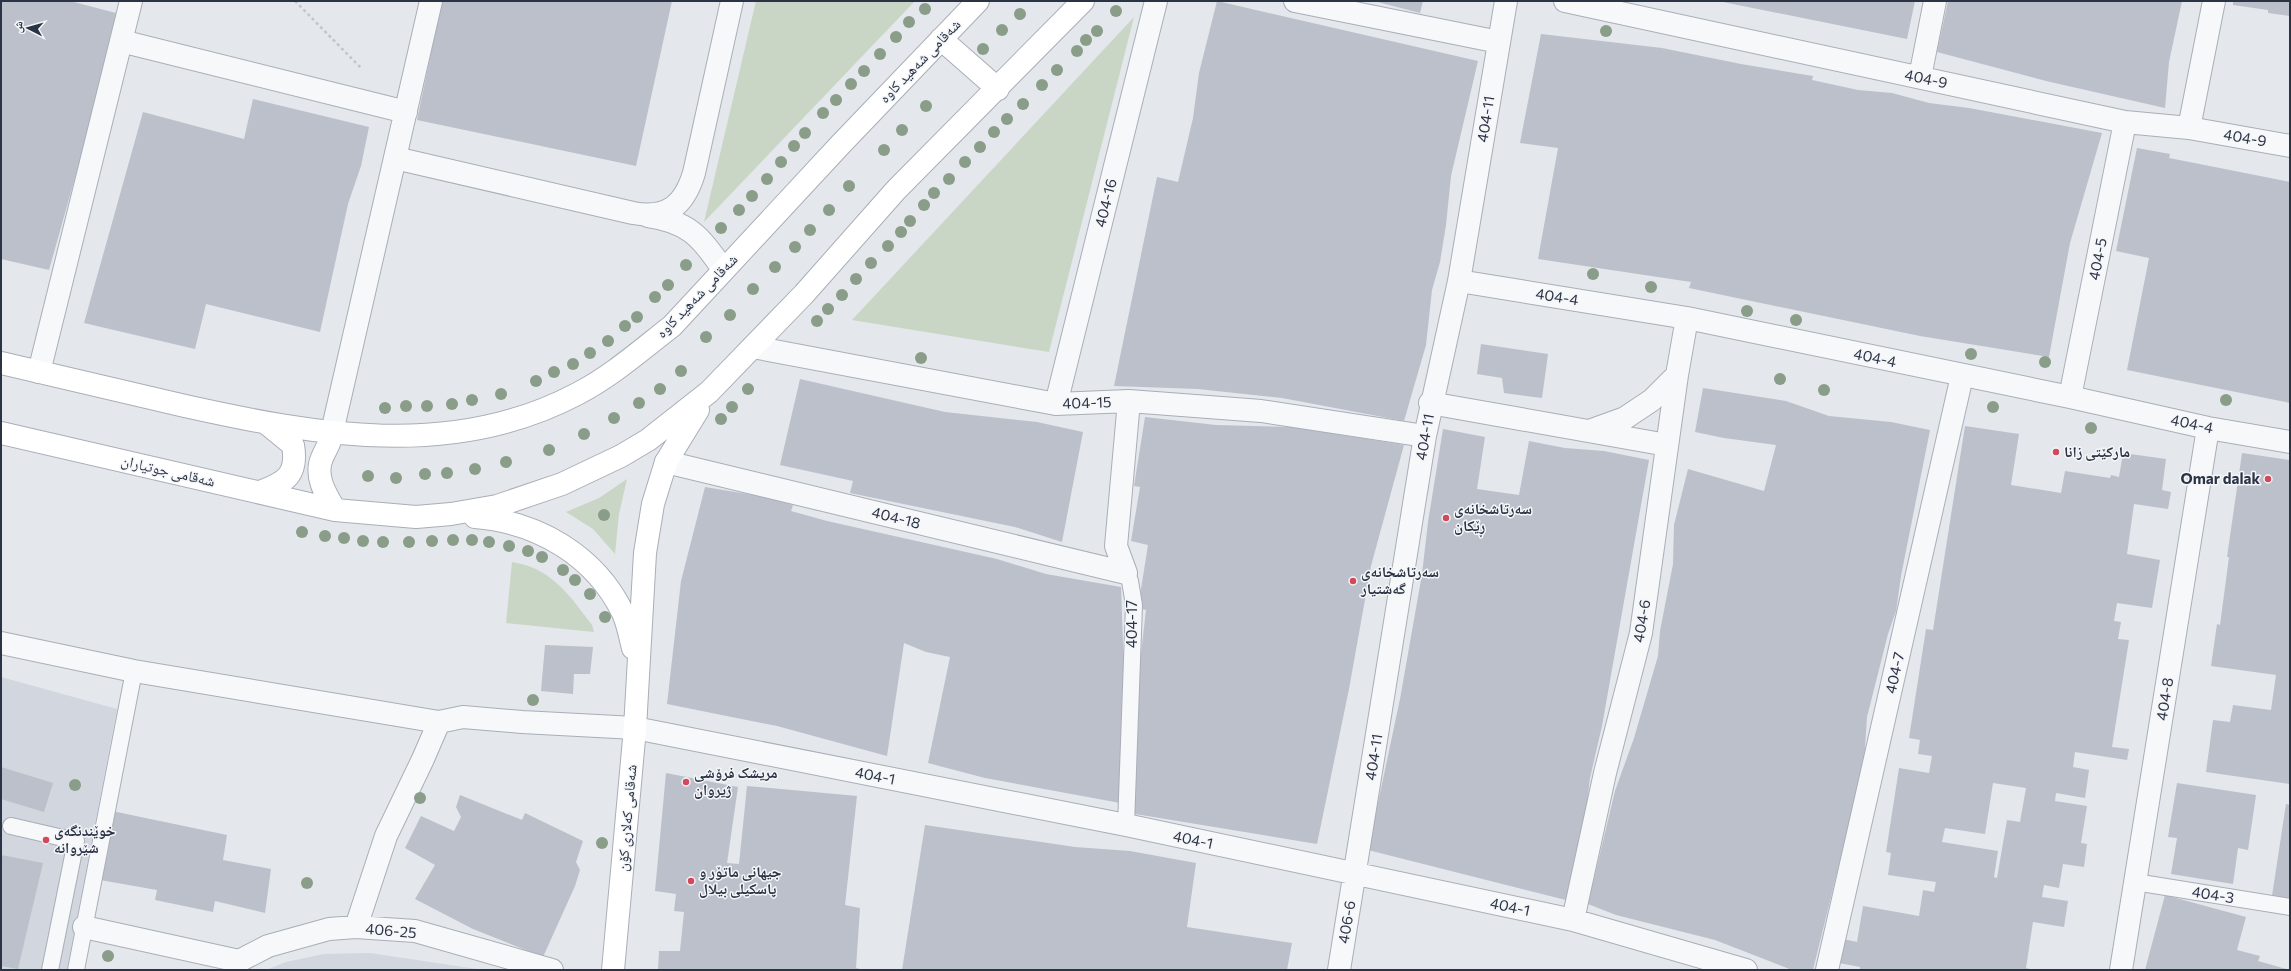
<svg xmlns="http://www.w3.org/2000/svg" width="2291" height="971" font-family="Commissioner,'Noto Naskh Arabic',sans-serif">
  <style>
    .built { fill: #d2d6de }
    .green { fill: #c9d6c5 }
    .building { fill: #bbc0ca; fill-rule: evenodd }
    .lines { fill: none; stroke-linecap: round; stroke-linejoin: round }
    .lane-casing { stroke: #a9aeb7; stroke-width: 18 }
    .street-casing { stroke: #a9aeb7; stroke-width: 24 }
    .secondary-casing { stroke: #a9aeb7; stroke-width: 24 }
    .path { stroke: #c2c5cb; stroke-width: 2.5; stroke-dasharray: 3 3; stroke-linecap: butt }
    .lane { stroke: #f7f8fa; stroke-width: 16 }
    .street { stroke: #f7f8fa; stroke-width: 22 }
    .secondary { stroke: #fff; stroke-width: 22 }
    .tree { fill: #899d89 }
    .poi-dot { fill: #d1495b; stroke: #f4f6f9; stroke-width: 1.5 }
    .labels { text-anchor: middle; stroke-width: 3; stroke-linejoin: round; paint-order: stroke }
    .street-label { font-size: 15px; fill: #2b3445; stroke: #f4f6f9 }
    .poi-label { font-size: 15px; font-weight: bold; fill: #2b3445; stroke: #f4f6f9; text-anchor: start }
  </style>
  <rect width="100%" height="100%" fill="#e4e7ec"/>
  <path class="built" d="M1,677L117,709L67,970H1Z
    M370,953L470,968L484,970H266L286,962L324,954Z"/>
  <path class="green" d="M756,1H915L704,222Z
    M1134,17L1049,352L852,320Z
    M627,479L619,514L615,554L593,529L566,512L599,498Z
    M512,562C552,568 570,596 592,625L594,632L506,623Z"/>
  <path class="building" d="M1,1H70L116,13L85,142L49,270L1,259Z
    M442,1H672L636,166L417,120Z
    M1217,1L1478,61L1451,176L1446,225L1440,262L1432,290L1426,345L1404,421L1282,398L1198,389L1114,386L1157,177L1178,182L1193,118L1199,73Z
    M1374,1H1423L1420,13Z
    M1718,1H1915L1907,39Z
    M1948,1H2182L2169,62L2165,108L2046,81L1937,52Z
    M2233,1H2290V16L2268,13V10L2233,5Z
    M1541,34L1662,48L1741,64L1813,76L1812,80L1858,90L1892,93L1929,103L1969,108L2102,133L2070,243L2049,357L1920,336L1689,288L1691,282L1538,259L1558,148L1520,143Z
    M253,99L369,127L361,166L348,204L320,332L206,304L195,349L84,323L143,112L244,139Z
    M2137,148L2170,154L2169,158L2290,182V403L2127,370L2149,258L2116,251Z
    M1481,344L1548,354L1542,398L1504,393L1502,378L1477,374Z
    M800,379L945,412L1037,422L1083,432L1062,542L1015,527L850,493L853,481L780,465Z
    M1703,388L1786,401L1829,416L1891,422L1930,430L1901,576L1896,611L1888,634L1867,717L1864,763L1813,970H1792L1715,940L1616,915L1588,904L1615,791L1634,738L1658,656L1660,631L1673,564L1674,525L1688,469L1764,491L1776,445L1724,438L1695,432Z
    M1145,417L1216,425L1293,427L1404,445L1371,566L1349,689L1317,844L1129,813L1136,697L1146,610L1138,608L1148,545L1131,541L1140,487L1134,486Z
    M1965,426L2019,434L2011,485L2061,493L2065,471L2110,478L2111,475L2119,477L2123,453L2166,459L2162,490L2171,492L2168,509L2134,504L2127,554L2160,560L2152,608L2117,603L2114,621L2121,622L2118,639L2129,640L2112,747L2129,749L2127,760L2075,752L2073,767L2089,770L2085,798L2056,793L2055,801L2087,806L2081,843L2087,844L2084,867L2063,864L2059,888L2044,885L2042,897L2068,901L2064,927L2033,922L2026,968L2033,970H1860V967L1839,963L1843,939L1857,942L1863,906L1919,916L1923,890L1934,892L1936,882L1888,875L1891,853L1886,852L1899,768L1929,773L1932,756L1918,754L1920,740L1909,738L1926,629L1933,630ZM1993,783L2026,788L2020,822L2007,820L1997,878L1994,877L1998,851L1942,842L1945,828L1985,834Z
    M1443,429L1485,437L1477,489L1519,495L1529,441L1565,448L1604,451L1649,460L1602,726L1590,778L1582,846L1570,901L1368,850L1400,699L1422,574L1428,522Z
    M2242,453L2290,460V784L2206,772L2213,720L2230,722L2233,705L2271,710L2276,675L2211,666L2217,624L2220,625L2229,557H2227Z
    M705,487L765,497L793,505L791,511L827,521L997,559L1046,574L1121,587L1124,674L1120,803L985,778L928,763L950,657L926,652L904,643L887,756L777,726L667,704L681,581Z
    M545,645L593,647L590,674H574L573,694L541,691Z
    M1,767L53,783L44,812L1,799Z
    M666,773L738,787L727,863L739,864L747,786L857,796L845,905L860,908L856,968L864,970H658L659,951H680L684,912L674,911L676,894L655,891Z
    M2177,783L2256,795L2248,850L2238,848L2233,884L2171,874L2177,838L2168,837Z
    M460,795L522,820L525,813L583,841L576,862L580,870L575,886L543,957L473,929L415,899L435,865L405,848L421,816L454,831L461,817L456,807Z
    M2286,804L2290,805V899L2272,896Z
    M112,811L227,835L223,860L271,869L265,913L215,901L213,912L155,900L157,890L100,880Z
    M925,825L1075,847L1130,851L1196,863L1187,927L1292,943L1287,970H902Z
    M1,855L43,863L18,969L1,966Z
    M2165,895L2246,917L2237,950L2260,956L2258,961L2290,970H2145Z"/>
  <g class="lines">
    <g class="lane-casing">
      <path id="lane" d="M1126,825L1134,605L1130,581L1126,573
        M11,826L76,841L50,970
        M2135,882L2290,907
        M76,970L134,671"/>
    </g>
    <g class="street-casing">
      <path id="street" d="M1295,1L1499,42
        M1565,1L2125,122L2189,128L2290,146
        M121,41L406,112
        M1920,77L1935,1
        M2189,128L2214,1
        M395,158L633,213C667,219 684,206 694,173L732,1
        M648,216C690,222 700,237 723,269
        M1459,281L1687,318L2070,397L2208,428L2290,442
        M753,347L1056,404L1129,401L1261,411L1425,436
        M39,372L131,1
        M2070,397L2125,122
        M1430,403L1667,445
        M1056,404L1156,1
        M1589,431L1625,418L1652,400L1677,375
        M332,432L431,1
        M666,462L1126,573
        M1126,573L1116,546L1129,401
        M1,643L134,671L439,722
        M1573,920L1605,773L1641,633L1677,375L1687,318
        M84,927L239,961
        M356,927L386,836L423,759L439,722L463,717L522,722L635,728L1126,825L1573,920L1746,970
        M239,961L268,946L329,929L356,927L415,931L552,970
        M1339,970L1425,436L1459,281L1506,1
        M1827,970L1962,376
        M2121,970L2208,428"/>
    </g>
    <g class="secondary-casing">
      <path id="secondary" d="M941,39L998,89
        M1,363C62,377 123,392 185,406C316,435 452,460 577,394C612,376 641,350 672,326L840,145L978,1
        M332,432C331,443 326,448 322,458C314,476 326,495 335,510
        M1,433L335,510L416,517L451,514L497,506L562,484L621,456L648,440L709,392L804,294L896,190L1083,1
        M260,492C287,482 298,474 293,445L266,423
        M475,517C537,522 595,555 623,613C628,624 630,637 633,648
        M613,970L635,728L645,553L653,504L666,462L698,410"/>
    </g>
    <path class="path" d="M295,1L362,69"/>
    <use href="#lane" class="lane"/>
    <use href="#street" class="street"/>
    <use href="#secondary" class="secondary"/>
  </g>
  <g class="tree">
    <circle cx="925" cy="9" r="6"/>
    <circle cx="1116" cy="11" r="6"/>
    <circle cx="1020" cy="14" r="6"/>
    <circle cx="909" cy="22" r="6"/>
    <circle cx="1002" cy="30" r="6"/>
    <circle cx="1097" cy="31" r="6"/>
    <circle cx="1606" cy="31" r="6"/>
    <circle cx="896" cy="37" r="6"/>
    <circle cx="1086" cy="40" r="6"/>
    <circle cx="983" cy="49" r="6"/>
    <circle cx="1077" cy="51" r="6"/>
    <circle cx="880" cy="54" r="6"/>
    <circle cx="1057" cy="70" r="6"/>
    <circle cx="864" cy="71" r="6"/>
    <circle cx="851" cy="84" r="6"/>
    <circle cx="1042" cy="85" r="6"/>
    <circle cx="836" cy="100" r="6"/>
    <circle cx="1023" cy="104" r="6"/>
    <circle cx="926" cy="106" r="6"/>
    <circle cx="823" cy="113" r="6"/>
    <circle cx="1007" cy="119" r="6"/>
    <circle cx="902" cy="130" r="6"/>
    <circle cx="994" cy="132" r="6"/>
    <circle cx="805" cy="133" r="6"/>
    <circle cx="794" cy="146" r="6"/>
    <circle cx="980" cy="147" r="6"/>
    <circle cx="884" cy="150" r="6"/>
    <circle cx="781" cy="162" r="6"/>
    <circle cx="965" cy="162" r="6"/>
    <circle cx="767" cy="179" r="6"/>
    <circle cx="949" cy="179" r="6"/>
    <circle cx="849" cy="186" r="6"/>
    <circle cx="934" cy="193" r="6"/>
    <circle cx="752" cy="196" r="6"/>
    <circle cx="924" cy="205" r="6"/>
    <circle cx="739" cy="210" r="6"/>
    <circle cx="829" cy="210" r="6"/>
    <circle cx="910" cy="221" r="6"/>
    <circle cx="721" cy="228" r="6"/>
    <circle cx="810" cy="230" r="6"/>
    <circle cx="901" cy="232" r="6"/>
    <circle cx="888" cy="246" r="6"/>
    <circle cx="795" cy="247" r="6"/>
    <circle cx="871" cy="263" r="6"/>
    <circle cx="686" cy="265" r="6"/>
    <circle cx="775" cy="267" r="6"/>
    <circle cx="1593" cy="274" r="6"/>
    <circle cx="856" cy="279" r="6"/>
    <circle cx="668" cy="285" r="6"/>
    <circle cx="1651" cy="287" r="6"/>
    <circle cx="753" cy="289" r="6"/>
    <circle cx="842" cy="295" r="6"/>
    <circle cx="655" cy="297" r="6"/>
    <circle cx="828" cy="309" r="6"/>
    <circle cx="1747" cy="311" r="6"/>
    <circle cx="730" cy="315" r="6"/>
    <circle cx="637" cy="317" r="6"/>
    <circle cx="1796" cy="320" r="6"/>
    <circle cx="817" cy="321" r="6"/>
    <circle cx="625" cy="326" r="6"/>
    <circle cx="706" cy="337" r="6"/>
    <circle cx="608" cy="341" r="6"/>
    <circle cx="590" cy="353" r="6"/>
    <circle cx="1971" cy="354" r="6"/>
    <circle cx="921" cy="358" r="6"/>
    <circle cx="2045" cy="362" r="6"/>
    <circle cx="573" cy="364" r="6"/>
    <circle cx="681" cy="371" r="6"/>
    <circle cx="554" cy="372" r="6"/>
    <circle cx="1780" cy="379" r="6"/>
    <circle cx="536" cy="381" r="6"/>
    <circle cx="660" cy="389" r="6"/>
    <circle cx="748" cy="389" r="6"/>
    <circle cx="1824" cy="390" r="6"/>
    <circle cx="501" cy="394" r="6"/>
    <circle cx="472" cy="400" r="6"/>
    <circle cx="2226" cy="400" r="6"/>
    <circle cx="639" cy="403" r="6"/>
    <circle cx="452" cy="404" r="6"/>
    <circle cx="406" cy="406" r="6"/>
    <circle cx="427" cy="406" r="6"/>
    <circle cx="732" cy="407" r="6"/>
    <circle cx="1993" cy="407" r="6"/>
    <circle cx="385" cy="408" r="6"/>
    <circle cx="614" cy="418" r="6"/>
    <circle cx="721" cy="419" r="6"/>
    <circle cx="2091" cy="428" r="6"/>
    <circle cx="584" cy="434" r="6"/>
    <circle cx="549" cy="450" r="6"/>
    <circle cx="506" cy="462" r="6"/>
    <circle cx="475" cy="469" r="6"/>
    <circle cx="447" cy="473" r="6"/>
    <circle cx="425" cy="474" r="6"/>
    <circle cx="368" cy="476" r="6"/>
    <circle cx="396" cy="478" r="6"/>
    <circle cx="604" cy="515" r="6"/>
    <circle cx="302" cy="532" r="6"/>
    <circle cx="325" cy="536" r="6"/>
    <circle cx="344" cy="538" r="6"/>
    <circle cx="453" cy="540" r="6"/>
    <circle cx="472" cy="540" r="6"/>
    <circle cx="363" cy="541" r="6"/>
    <circle cx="432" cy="541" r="6"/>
    <circle cx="383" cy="542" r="6"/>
    <circle cx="409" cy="542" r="6"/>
    <circle cx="489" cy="542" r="6"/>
    <circle cx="509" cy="546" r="6"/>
    <circle cx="528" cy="551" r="6"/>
    <circle cx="542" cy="557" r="6"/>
    <circle cx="563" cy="570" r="6"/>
    <circle cx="575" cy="580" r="6"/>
    <circle cx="590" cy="594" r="6"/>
    <circle cx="605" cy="617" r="6"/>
    <circle cx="533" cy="700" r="6"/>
    <circle cx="75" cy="785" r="6"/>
    <circle cx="420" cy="798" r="6"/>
    <circle cx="602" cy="843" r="6"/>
    <circle cx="307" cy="883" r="6"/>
    <circle cx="108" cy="956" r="6"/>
  </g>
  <g class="poi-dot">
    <circle cx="2056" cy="452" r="4"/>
    <circle cx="2268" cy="479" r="4"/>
    <circle cx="1446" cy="518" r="4"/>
    <circle cx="1353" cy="581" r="4"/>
    <circle cx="686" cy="782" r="4"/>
    <circle cx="46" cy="840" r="4"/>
    <circle cx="691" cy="881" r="4"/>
  </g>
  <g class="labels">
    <g class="street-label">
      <text transform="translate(920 61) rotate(-46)" y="5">شەقامی شەهید کاوە</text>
      <text transform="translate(1926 79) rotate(12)" y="5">404-9</text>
      <text transform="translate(1486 119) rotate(-81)" y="5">404-11</text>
      <text transform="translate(2245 138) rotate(10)" y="5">404-9</text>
      <text transform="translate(1106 203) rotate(-76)" y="5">404-16</text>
      <text transform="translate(2098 259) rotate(-79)" y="5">404-5</text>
      <text transform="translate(697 296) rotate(-46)" y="5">شەقامی شەهید کاوە</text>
      <text transform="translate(1557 297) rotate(9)" y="5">404-4</text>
      <text transform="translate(1875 358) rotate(12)" y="5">404-4</text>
      <text transform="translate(1087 403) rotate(-2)" y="5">404-15</text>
      <text transform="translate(2192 424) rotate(12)" y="5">404-4</text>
      <text transform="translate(1425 437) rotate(-80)" y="5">404-11</text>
      <text transform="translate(168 471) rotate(13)" y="5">شەقامی جوتیاران</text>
      <text transform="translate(896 518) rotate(14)" y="5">404-18</text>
      <text transform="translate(1642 621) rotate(-80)" y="5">404-6</text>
      <text transform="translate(1132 624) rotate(-90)" y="5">404-17</text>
      <text transform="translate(1895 673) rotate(-77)" y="5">404-7</text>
      <text transform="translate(2165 699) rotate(-81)" y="5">404-8</text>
      <text transform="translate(1374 757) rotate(-81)" y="5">404-11</text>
      <text transform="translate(875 776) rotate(11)" y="5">404-1</text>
      <text transform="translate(627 818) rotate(-85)" y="5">شەقامی کەلاری کۆن</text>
      <text transform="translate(1193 840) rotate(12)" y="5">404-1</text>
      <text transform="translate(2213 895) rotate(9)" y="5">404-3</text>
      <text transform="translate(1510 907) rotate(12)" y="5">404-1</text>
      <text transform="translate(1347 922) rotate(-80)" y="5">406-6</text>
      <text transform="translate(391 931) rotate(5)" y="5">406-25</text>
    </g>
    <g class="poi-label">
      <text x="2064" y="457">مارکێتی زانا</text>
      <text x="2260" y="484" text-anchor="end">Omar dalak</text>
      <text x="1454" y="514">سەرتاشخانەی<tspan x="1454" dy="17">ڕێکان</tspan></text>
      <text x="1361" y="577">سەرتاشخانەی<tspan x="1361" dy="17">گەشتیار</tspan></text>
      <text x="694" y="778">مریشک فرۆشی<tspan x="694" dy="17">ژیروان</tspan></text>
      <text x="54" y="836">خوێندنگەی<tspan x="54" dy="17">شێروانە</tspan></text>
      <text x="699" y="877">جیهانی ماتۆر و<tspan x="699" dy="17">پاسکیلی بیلال</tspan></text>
    </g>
  </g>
  <rect width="2291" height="971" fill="none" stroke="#2b3445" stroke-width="4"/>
  <g transform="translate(28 28) rotate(276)" stroke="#f4f6f9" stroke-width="3" paint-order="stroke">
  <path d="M0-3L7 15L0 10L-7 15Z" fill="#2b3445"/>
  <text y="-6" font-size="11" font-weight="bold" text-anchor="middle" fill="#2b3445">ش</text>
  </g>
</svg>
